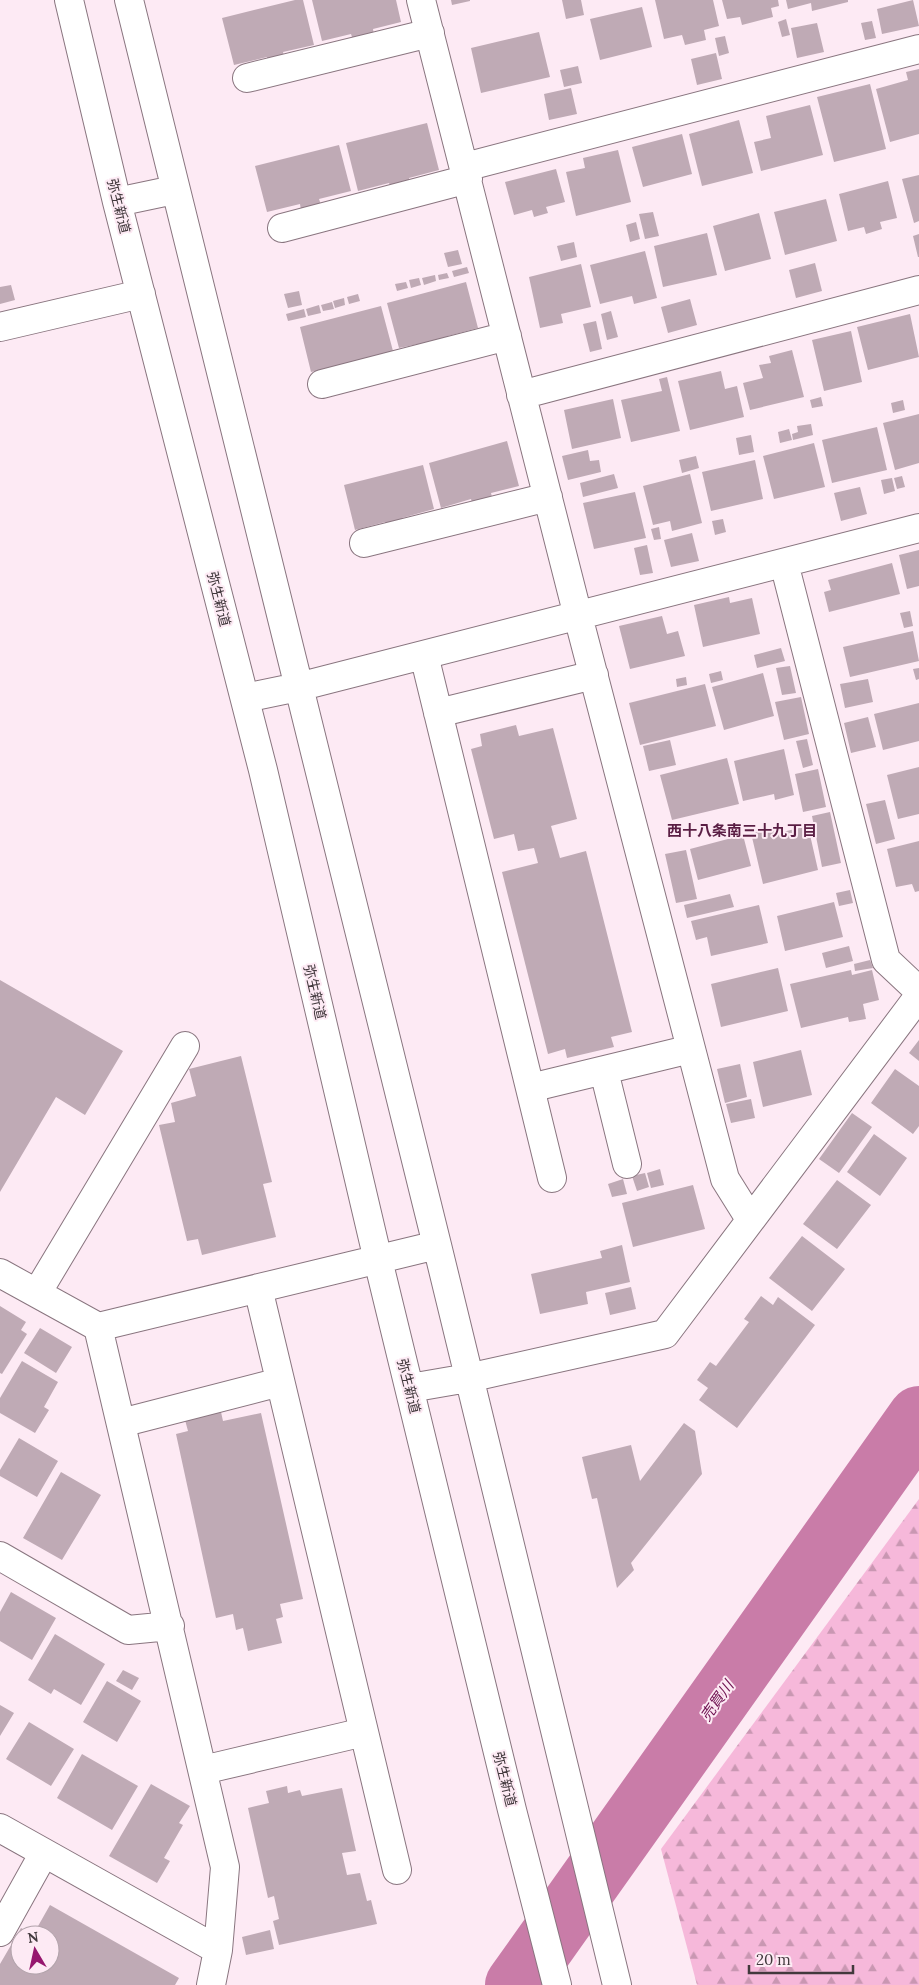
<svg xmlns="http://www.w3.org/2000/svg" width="919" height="1985" font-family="Lora,'Noto Sans JP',serif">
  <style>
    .forest { fill: url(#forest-firs) }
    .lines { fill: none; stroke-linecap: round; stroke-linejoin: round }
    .river { stroke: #c97ca8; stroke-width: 62 }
    .building { fill: #bfaab5; fill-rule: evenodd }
    .minor-casing { stroke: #89757f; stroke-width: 30 }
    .minor { stroke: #fff; stroke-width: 28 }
    .labels { text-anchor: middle; stroke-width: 4; stroke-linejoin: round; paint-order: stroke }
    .street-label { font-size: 14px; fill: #42393d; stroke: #fdeaf4 }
    .neighbourhood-label { font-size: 15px; font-weight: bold; fill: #5a1e44; stroke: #fdeaf4 }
    .water-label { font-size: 15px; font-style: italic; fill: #6e1150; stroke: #fdeaf4 }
  </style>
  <defs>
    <pattern id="forest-firs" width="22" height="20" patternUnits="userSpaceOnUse" patternTransform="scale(1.25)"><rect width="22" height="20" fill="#f6b8da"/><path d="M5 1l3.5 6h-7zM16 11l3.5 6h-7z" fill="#c997b2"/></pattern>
  </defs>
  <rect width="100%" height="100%" fill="#fdeaf4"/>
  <path class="forest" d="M919,1499V1985H697L661,1849Z"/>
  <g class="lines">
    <path class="river" d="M516,1985L919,1417"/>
  </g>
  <path class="building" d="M295,0H303L314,45L283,52L285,59L268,62L267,57L234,65L222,18Z
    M312,0H396L401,22L373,29L374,35L353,40L351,34L322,41Z
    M451,0H470V1L452,5Z
    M562,0H581L584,15L566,19Z
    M655,0H713L719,26L704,30L706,40L685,45L682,35L664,39Z
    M722,0H778L779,6L771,8L773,17L742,25L740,17L727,19Z
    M786,0H848V2L812,11L811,3L788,9Z
    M913,0L919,26L882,34L877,9Z
    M642,7L652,47L600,60L590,19Z
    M786,19L790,35L782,37L778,22Z
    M872,21L876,38L865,40L861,23Z
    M817,23L824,52L797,58L791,28Z
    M539,32L550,77L481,93L471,48Z
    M725,36L729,53L719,56L715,38Z
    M716,53L722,79L697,85L691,59Z
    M578,66L582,83L564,87L560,70Z
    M919,69V134L890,142L876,89L908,80L906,72Z
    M870,84L886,149L834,162L817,97Z
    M571,88L577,114L549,120L544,94Z
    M810,105L823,155L761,171L754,142L771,138L766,116Z
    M739,120L753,173L702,186L689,134Z
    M427,123L439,170L409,178L410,183L391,188L389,183L358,191L346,143Z
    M682,134L692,174L643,187L632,147Z
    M339,145L351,191L319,199L321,205L301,210L300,204L267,212L255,166Z
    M618,150L631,202L576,216L566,172L585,168L583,158Z
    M556,169L565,202L546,207L548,213L534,217L532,210L514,215L505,182Z
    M919,175V221L914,223L902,179Z
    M888,181L897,218L880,222L882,229L866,234L864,227L848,231L839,194Z
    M826,199L837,241L785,255L774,212Z
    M653,212L659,236L645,239L639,214Z
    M759,213L771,259L725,271L713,226Z
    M636,222L640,239L630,242L626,225Z
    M707,233L717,275L663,287L654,246Z
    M919,234V257H918L913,236Z
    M574,242L577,257L561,261L557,246Z
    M458,250L462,264L448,267L444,253Z
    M645,251L657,298L634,304L632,296L600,304L590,265Z
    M815,263L822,291L796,298L789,270Z
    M581,264L591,307L561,314L563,323L540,328L529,277Z
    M467,267L469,273L454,277L452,271Z
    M447,273L449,278L439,280L438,275Z
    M435,275L436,281L424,285L422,278Z
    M419,278L421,285L411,288L409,280Z
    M406,282L408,288L397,291L395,284Z
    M466,282L478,328L448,336L450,340L429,346L428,342L399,348L387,303Z
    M11,285L15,300L0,304V287Z
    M299,291L302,305L288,308L284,294Z
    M358,294L360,301L349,304L347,297Z
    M344,298L345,305L335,308L333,301Z
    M690,299L697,325L668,333L661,307Z
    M332,302L334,309L323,311L321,305Z
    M319,305L321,313L308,316L306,309Z
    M381,306L393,351L364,359L366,365L344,371L343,364L311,372L300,327Z
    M304,309L306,317L288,321L286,314Z
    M611,311L618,337L607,340L601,314Z
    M910,314L919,357L868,370L857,327Z
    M596,321L602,349L590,352L583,324Z
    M851,331L862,382L824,391L812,340Z
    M792,350L804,397L750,410L743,383L763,378L759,365L771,363L769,356Z
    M721,371L725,389L737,386L744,417L690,430L678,381Z
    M667,377L680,431L631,442L621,400L662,391L659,379Z
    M821,397L823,406L812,408L810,400Z
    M613,399L621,438L572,449L564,410Z
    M903,400L905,410L893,413L891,403Z
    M919,414V463L895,470L883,423Z
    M811,424L813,435L793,440L792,434L798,432L797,426Z
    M877,427L887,470L832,483L822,440Z
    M789,429L792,440L780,443L778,432Z
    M751,435L754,452L739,455L736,438Z
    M507,441L519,486L491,493L493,501L473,506L471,499L441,508L429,463Z
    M814,443L825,487L774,499L763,456Z
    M588,450L590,461L599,460L601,472L568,480L562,456Z
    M696,456L699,468L682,473L679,460Z
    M755,460L763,499L711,511L702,472Z
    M423,465L434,509L402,518L403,523L386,527L385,522L355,530L344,485Z
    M614,474L618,488L583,497L580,483Z
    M690,474L702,523L672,531L670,521L653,525L643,486Z
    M902,476L905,487L897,489L894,478Z
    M892,478L895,491L884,494L881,480Z
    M860,487L867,514L841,521L834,493Z
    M635,492L646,538L594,549L583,503Z
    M723,519L726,532L715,535L712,521Z
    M659,527L661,539L654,540L651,529Z
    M692,533L699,561L671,567L664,540Z
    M647,545L653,573L640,575L634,548Z
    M919,550V586L907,589L899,555Z
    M892,563L900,594L829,612L824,592L831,590L828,580Z
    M729,597L730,603L752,598L760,634L703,647L694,605Z
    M910,611L913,626L904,628L900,613Z
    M662,616L667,634L678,631L685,656L630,669L619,626Z
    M913,631L919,661L850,677L843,647Z
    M781,648L785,661L757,668L754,655Z
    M790,666L796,693L782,695L776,668Z
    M919,668V679L916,680L913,669Z
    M721,671L723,680L711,683L709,674Z
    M763,673L774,716L724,730L712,687Z
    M686,677L687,685L677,687L676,679Z
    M868,679L873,702L845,708L840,684Z
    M705,684L716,726L640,745L629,703Z
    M801,697L809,734L784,740L775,702Z
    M919,703V741L883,750L874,714Z
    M868,717L876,747L851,753L844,723Z
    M516,725L519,736L553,728L577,819L551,826L560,858L586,851L632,1032L611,1037L614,1047L567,1058L565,1049L548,1054L502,872L538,863L534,848L518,851L514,834L494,839L471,749L482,746L480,734Z
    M807,739L813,765L803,768L796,741Z
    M670,740L676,765L649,771L643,746Z
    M784,749L794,795L775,800L774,794L743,801L734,761Z
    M727,758L739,804L672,820L660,775Z
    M919,767V814L898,819L887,775Z
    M818,769L826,807L803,812L795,774Z
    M885,800L895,839L876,844L866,804Z
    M830,812L841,863L822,867L812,816Z
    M808,826L818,870L763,884L751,833L776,827L778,833Z
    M743,835L751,866L698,880L690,849Z
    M919,841V891L915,892L912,884L896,887L887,849Z
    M686,850L697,899L676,903L665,854Z
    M850,890L853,903L839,906L836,893Z
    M730,894L734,907L687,918L684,905Z
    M834,902L843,937L785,951L777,916Z
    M759,905L768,943L711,956L707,937L696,940L691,921Z
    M849,946L853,961L826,968L822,953Z
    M870,960L873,968L855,971L854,964Z
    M778,968L788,1011L721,1027L711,984Z
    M851,970L852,975L872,970L879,1000L863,1004L866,1019L849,1022L848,1017L801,1028L790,984Z
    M0,980L123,1051L85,1115L56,1097L0,1192Z
    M919,1040V1061L909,1053Z
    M801,1050L812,1095L763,1107L753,1062Z
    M241,1056L272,1182L263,1184L276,1237L202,1255L198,1239L187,1241L159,1125L175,1122L171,1103L196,1096L189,1069Z
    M740,1064L747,1097L725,1103L717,1069Z
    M895,1069L919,1086V1126L913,1134L871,1103Z
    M751,1099L755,1118L731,1123L726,1104Z
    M852,1113L872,1127L839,1173L819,1159Z
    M874,1134L907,1158L880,1196L847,1172Z
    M660,1169L664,1185L651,1188L647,1173Z
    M645,1173L649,1187L637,1191L632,1176Z
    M623,1179L627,1194L612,1197L608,1184Z
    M837,1180L871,1205L837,1249L803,1224Z
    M693,1185L705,1229L633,1247L622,1203Z
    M802,1236L845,1269L812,1311L769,1278Z
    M622,1245L630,1282L586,1292L588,1304L540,1314L531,1274L602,1258L600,1251Z
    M631,1287L636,1309L610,1315L605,1293Z
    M761,1296L773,1305L778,1297L815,1325L737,1428L699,1400L708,1388L697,1380L710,1362L716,1366L749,1322L744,1319Z
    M0,1306L26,1322L21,1330L27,1334L2,1374L0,1373Z
    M40,1328L72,1347L56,1373L24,1353Z
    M22,1361L58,1382L44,1407L49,1410L35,1433L0,1413V1398Z
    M221,1412L223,1421L261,1413L303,1599L280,1604L283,1617L276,1619L282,1643L248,1651L243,1628L236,1630L233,1614L216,1618L176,1434L188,1431L185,1420Z
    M684,1423L695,1431L702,1474L631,1563L634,1570L617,1588L597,1498L592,1499L582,1457L631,1445L640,1481Z
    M19,1438L58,1461L37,1497L0,1476V1470Z
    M61,1472L101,1495L62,1560L23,1538Z
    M11,1592L56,1618L32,1660L0,1641V1612Z
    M55,1634L105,1664L81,1705L54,1689L51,1694L28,1680Z
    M123,1670L139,1678L132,1690L116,1681Z
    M107,1681L141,1701L117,1742L83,1722Z
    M0,1705L14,1713L0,1736Z
    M29,1722L74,1749L51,1786L6,1759Z
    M82,1754L138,1786L112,1830L57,1798Z
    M151,1784L190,1806L179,1823L183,1825L164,1858L170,1861L157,1883L109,1856Z
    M287,1786L288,1793L300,1790L302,1796L342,1788L356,1851L342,1853L347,1875L360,1873L367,1901L371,1900L377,1924L279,1945L273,1921L279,1919L274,1896L268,1898L248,1808L269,1803L266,1791Z
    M50,1905L179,1978L175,1985H0V1964L21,1928L33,1935ZM20,1935H50V1965H20Z
    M270,1930L274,1949L246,1955L242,1937Z"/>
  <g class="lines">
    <g class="minor-casing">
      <path id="minor" d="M69,0L117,202L263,770L378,1260L512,1810L557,1985
        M129,0L437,1245L617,1985
        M421,0L578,616L725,1179L750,1219
        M247,78L430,33
        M465,167L919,49
        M117,202L174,190
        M282,228L468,179
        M0,327L141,294
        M322,384L507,336
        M521,395L919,290
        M364,543L548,497
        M784,563L886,960L919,991
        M424,655L552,1178
        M245,698L298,687L919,528
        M438,713L594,675
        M604,1071L627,1164
        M530,1088L691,1049
        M0,1273L98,1327L437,1245
        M258,1288L397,1870
        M37,1293L185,1046
        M98,1327L225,1867L218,1950L211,1985
        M410,1388L468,1378L665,1334L919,996
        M121,1423L280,1382
        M0,1556L128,1630L170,1626
        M203,1770L364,1732
        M0,1828L218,1950
        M0,1932L44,1853"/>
    </g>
    <use href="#minor" class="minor"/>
  </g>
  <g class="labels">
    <g class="street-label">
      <text transform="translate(119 206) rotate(76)" y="5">弥生新道</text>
      <text transform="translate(219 599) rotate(76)" y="5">弥生新道</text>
      <text transform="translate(315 992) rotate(77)" y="5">弥生新道</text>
      <text transform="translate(409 1386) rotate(76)" y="5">弥生新道</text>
      <text transform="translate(505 1779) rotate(76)" y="5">弥生新道</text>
    </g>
    <g class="neighbourhood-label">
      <text x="742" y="836">西十八条南三十九丁目</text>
    </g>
    <g class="water-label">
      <text transform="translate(717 1701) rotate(-55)" y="5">売買川</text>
    </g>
  </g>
  <g transform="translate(35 1950) rotate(351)"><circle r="24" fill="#fdeaf4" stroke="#b2a3ab"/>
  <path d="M0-4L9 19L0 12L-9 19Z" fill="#96166e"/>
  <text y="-8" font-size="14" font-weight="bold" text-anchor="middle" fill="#42393d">N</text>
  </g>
  <path d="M749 1965v8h104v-8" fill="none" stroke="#42393d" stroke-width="2.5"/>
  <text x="756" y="1965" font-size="15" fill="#42393d" stroke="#fdeaf4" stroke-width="4" paint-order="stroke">20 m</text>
</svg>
